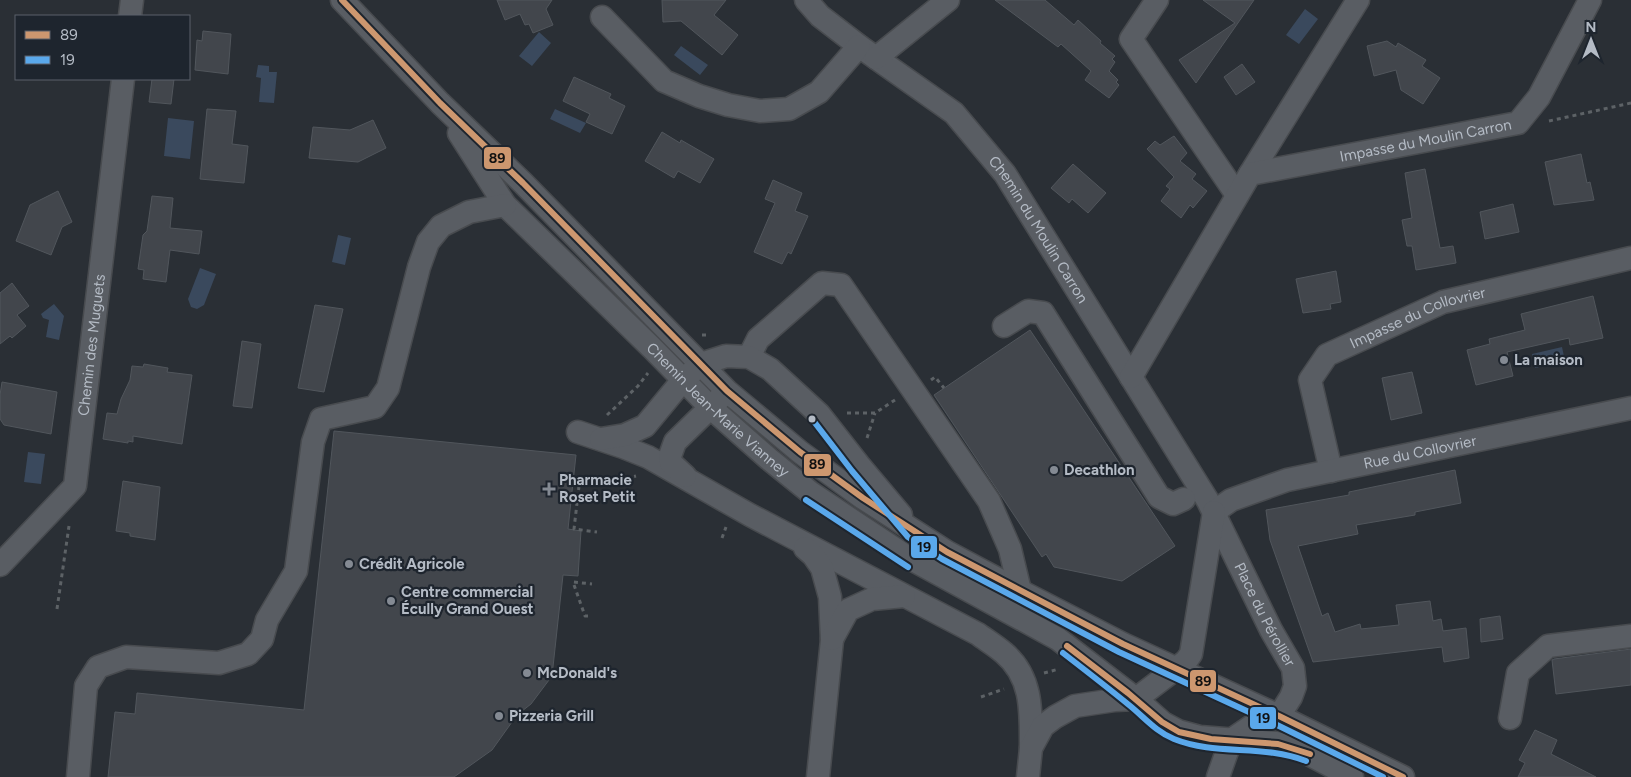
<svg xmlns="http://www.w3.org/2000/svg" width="1631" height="777" font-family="Figtree,sans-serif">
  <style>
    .water { fill: #3a495d }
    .building { fill: #42464c; stroke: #51565c }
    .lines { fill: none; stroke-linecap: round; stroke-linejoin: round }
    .minor-casing { stroke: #484b4f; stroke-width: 25 }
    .path { stroke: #5d6266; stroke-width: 3; stroke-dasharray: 4 4; stroke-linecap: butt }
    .minor { stroke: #595d63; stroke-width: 22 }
    .bus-1-casing { stroke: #1e252e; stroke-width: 10 }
    .bus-2-casing { stroke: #1e252e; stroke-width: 10 }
    .bus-1 { stroke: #cd976f; stroke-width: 6 }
    .bus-2 { stroke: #5aa8eb; stroke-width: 6 }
    .poi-dot { fill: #848a93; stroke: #1e252e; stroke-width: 2 }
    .bus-dot { fill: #b4bbc5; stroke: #1e252e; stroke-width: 2 }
    .labels { text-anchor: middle; stroke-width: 4.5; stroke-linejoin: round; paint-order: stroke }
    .street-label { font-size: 15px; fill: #b4bbc5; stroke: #1e252e }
    .poi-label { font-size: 15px; font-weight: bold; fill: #b4bbc5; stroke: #1e252e; text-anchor: start }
    .line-badge { stroke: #1e252e; stroke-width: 2 }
    .pale-badge-label { font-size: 14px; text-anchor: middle; font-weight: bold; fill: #111 }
  </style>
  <rect width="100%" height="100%" fill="#2a2f35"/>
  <path class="water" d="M1305,9L1318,19L1299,44L1286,35Z
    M539,32L551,43L532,66L519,56Z
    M681,46L708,65L700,75L674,55Z
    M258,65L269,66V72H277L274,103L259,102L261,78L256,77Z
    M555,109L586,123L580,133L550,119Z
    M168,118L194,121L190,159L164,156Z
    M338,235L351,238L345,265L332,262Z
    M200,268L216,274L204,305L197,309L191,307L188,299Z
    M54,304L64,316L59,340L46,337L49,320L43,318L41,314Z
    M1562,347L1565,361L1535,368L1532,354Z
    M28,452L45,454L41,484L24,482Z"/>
  <path class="building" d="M497,0H552L546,9L553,25L533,33L529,24L525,25L520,14L505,20Z
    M662,0H726L714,15L738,35L722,55L681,21L663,22Z
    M995,0H1045L1074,25L1078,20L1101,41L1100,43L1115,56L1112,59L1115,62L1109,71L1118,80L1116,82L1119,85L1109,98L1085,80L1091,71L1061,44L1058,47Z
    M1203,0H1254L1196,83L1179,60L1235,23Z
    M203,31L231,34L228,74L195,70L197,40L202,41Z
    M1387,41L1396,47L1398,43L1426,60L1422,66L1440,78L1423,104L1401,90L1396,70L1374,76L1367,46Z
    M1242,64L1255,82L1236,95L1224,77Z
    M574,77L611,94L609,98L625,106L612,134L586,122L590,114L563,101Z
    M152,79H174L171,104L149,102Z
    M207,109L236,111L232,144L248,146L244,183L200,179Z
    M373,120L386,148L358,162L309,158L313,127L350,130Z
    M662,132L680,143L681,140L714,159L700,183L678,171L674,178L645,161Z
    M1174,136L1187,153L1180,161L1196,174L1192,179L1207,191L1193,208L1190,205L1181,218L1161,201L1170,189L1166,186L1174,177L1147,149L1155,141L1160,145Z
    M1581,154L1587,183L1590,182L1594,200L1554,205L1545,162Z
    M1073,164L1106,193L1088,213L1072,199L1069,203L1051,188Z
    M1425,169L1440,248L1453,246L1456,263L1416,270L1412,246H1407L1402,220L1412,218L1405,173Z
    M773,180L802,193L795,211L808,216L791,254L788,252L782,264L754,252L775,203L765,199Z
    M58,191L72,222L62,227L51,255L16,241L30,205Z
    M152,196L173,198L170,228L202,231L199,254L170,250L166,282L143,279L144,270L138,269L143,235L147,231Z
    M1513,204L1519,232L1485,239L1480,212Z
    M1336,271L1341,302L1330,304L1331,309L1303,313L1296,279Z
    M12,283L29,306L17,315L26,326L12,338L10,336L0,344V293Z
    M1593,296L1603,338L1570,345L1569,338L1507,352L1513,376L1476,385L1467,350L1490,344L1489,339L1525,330L1521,314Z
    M315,305L343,309L324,392L298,388Z
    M1030,330L1175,546L1122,581L1054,567L1046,554L1042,557L934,395Z
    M242,341L261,344L252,408L233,406Z
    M144,364L168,368L167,372L192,375L182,444L133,436V442L128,441V443L103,439L107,413L117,414L121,399L130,380L132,366L143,367Z
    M1412,372L1422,413L1391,420L1382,378Z
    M2,382L57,392L51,434L4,425L0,419V395Z
    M334,431L576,455L568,529L581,531L578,576L563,575L552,676L531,704L517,715L492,750L454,777H108L115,712L135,714L137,693L304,710Z
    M1455,470L1461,503L1415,512V515L1356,525L1358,534L1298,546L1322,616L1328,613L1335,632L1360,624L1361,629L1399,625L1396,605L1430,601L1433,621L1441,619L1443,631L1466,628L1469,658L1444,662L1442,647L1313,662L1270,540L1266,510L1349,495V492Z
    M123,481L160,487L155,540L130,536V533L116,531Z
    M1500,616L1503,639L1481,642L1480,619Z
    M1631,649V685L1556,694L1552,660L1554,659Z
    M1535,730L1557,740L1551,754L1596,777H1518L1525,763L1519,760Z"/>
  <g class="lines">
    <g class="minor-casing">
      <g id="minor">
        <path d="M342,0L440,103L523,183L727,391L800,452L863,498L947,552L1020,591L1123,644L1279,716L1403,777"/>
        <path id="s1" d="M806,0L820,16L859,46L954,113L1005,174L1208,501L1271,630L1293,668L1295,686L1291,697L1279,716L1262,719L1231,740"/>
        <path d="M1157,0L1131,39L1237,195"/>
        <path d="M130,16L132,0"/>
        <path d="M602,17L664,81L699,96L728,105L760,111L789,109L819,92L859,46"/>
        <path d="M876,58L948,0"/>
        <path id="s2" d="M459,133L505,205L652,348L710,407L769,459L811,493L904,555L1058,639L1136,699L1163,723L1178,731L1200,737L1276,743L1297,748L1352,777"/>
        <path d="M1250,174L1358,0"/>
        <path d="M1004,326L1028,311L1043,313L1159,497L1173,504L1184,499"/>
        <path d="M749,357L758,339L822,283L841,285L989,501L1010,549L1020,591"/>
        <path id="s3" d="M1131,377L1250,174L1518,123L1539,97L1590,0"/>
        <path d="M578,432L623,447L648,457L750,515L978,634C986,640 996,646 1004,653C1033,677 1031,713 1031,748"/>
        <path d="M601,439L625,435L645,426L683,380L701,364L726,356L749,357L770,369L819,414L859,465L901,515"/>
        <path id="s4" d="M1331,471L1310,380L1327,355L1443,302L1631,258"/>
        <path d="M685,476L671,463L670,456L675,442L721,397"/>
        <path id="s5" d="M1214,512L1231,500L1287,480L1631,408"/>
        <path d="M805,548L813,555L822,568L830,597L832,640L818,777"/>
        <path id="s6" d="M0,565L75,486L123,79"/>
        <path d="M832,639L848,610L872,599L904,596"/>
        <path d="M1510,718L1518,673L1548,646L1631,636"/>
        <path d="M78,777L86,686L98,667L126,657L219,663L248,654L262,639L267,620L296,571L313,442L321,419L375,407L388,388L419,267L428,242L441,226L469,212L505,205"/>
        <path d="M1028,777L1031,748L1043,726L1055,717L1075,706L1115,700L1136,699L1186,661L1191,654L1214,512"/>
        <path d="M1218,777L1231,740"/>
      </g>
    </g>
    <path class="path" d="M1549,121L1631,103
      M702,335H710
      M931,380L935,377L944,388
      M847,413H875L895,400
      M607,415L638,386L648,373
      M867,438L875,413
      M603,484L636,476
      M579,486L574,529L597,532
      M722,538L726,527
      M57,609L69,526
      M588,616H585L573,582L592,584
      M1044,673L1059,669
      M981,697L1004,689"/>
    <use href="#minor" class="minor"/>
    <g class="bus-1-casing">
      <path id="bus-1" d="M342,0L440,103L523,183L727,391L800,452L863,498L947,552L1123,644L1279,716L1403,777
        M1067,646L1128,693L1162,722L1179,732L1211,739L1278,744L1310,754"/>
    </g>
    <g class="bus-2-casing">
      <path id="bus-2" d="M812,419L852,471L908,537L942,559L1119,652L1275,724L1383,777
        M806,500L908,567
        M1063,653C1085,670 1107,687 1129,705C1144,717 1156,732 1174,739C1216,756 1263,744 1306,761"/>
    </g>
    <use href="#bus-1" class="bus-1"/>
    <use href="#bus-2" class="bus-2"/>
  </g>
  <g class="poi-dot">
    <circle cx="1504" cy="360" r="5"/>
    <circle cx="1054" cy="470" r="5"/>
    <path d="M546.5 481.5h5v5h5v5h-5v5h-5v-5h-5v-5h5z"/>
    <circle cx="349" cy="564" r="5"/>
    <circle cx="391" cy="601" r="5"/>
    <circle cx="527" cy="673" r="5"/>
    <circle cx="499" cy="716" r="5"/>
  </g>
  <circle class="bus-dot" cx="812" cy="419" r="4.5"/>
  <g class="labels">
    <g class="street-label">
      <text dy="5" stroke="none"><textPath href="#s3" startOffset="414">Impasse du Moulin Carron</textPath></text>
      <text dy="5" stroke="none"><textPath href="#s1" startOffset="331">Chemin du Moulin Carron</textPath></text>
      <text dy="5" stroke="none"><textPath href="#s4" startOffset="222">Impasse du Collovrier</textPath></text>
      <text dy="5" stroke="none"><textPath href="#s6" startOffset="251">Chemin des Muguets</textPath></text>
      <text dy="5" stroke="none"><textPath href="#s2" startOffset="381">Chemin Jean-Marie Vianney</textPath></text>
      <text dy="5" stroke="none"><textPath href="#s5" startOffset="216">Rue du Collovrier</textPath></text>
      <text dy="5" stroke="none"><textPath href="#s1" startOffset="778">Place du Pérollier</textPath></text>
    </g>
    <g class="poi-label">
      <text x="1514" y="365">La maison</text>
      <text x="1064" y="475">Decathlon</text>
      <text x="559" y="485">Pharmacie<tspan x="559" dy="17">Roset Petit</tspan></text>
      <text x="359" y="569">Crédit Agricole</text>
      <text x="401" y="597">Centre commercial<tspan x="401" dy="17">Écully Grand Ouest</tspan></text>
      <text x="537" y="678">McDonald's</text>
      <text x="509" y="721">Pizzeria Grill</text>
    </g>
  </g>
  <g class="line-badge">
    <rect x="483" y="146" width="29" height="24" rx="5" fill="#cd976f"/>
    <rect x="803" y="453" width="29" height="24" rx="5" fill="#cd976f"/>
    <rect x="910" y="535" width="28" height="24" rx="5" fill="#5aa8eb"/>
    <rect x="1189" y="669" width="28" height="24" rx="5" fill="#cd976f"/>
    <rect x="1249" y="706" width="28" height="24" rx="5" fill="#5aa8eb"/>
  </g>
  <g class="pale-badge-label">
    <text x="497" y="163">89</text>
    <text x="817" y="469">89</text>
    <text x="924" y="552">19</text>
    <text x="1203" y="686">89</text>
    <text x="1263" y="723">19</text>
  </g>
  <rect x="15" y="15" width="175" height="65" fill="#1e252e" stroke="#5a616a"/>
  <rect x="25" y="31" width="25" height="8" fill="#cd976f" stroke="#5a616a"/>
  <text x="60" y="40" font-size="15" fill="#b4bbc5">89</text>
  <rect x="25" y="56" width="25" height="8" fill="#5aa8eb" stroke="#5a616a"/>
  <text x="60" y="65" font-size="15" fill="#b4bbc5">19</text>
  <g transform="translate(1591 40)" stroke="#1e252e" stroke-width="4" paint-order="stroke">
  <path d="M0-4L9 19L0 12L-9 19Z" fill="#b4bbc5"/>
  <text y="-8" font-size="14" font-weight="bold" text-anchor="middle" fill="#b4bbc5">N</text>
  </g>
</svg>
